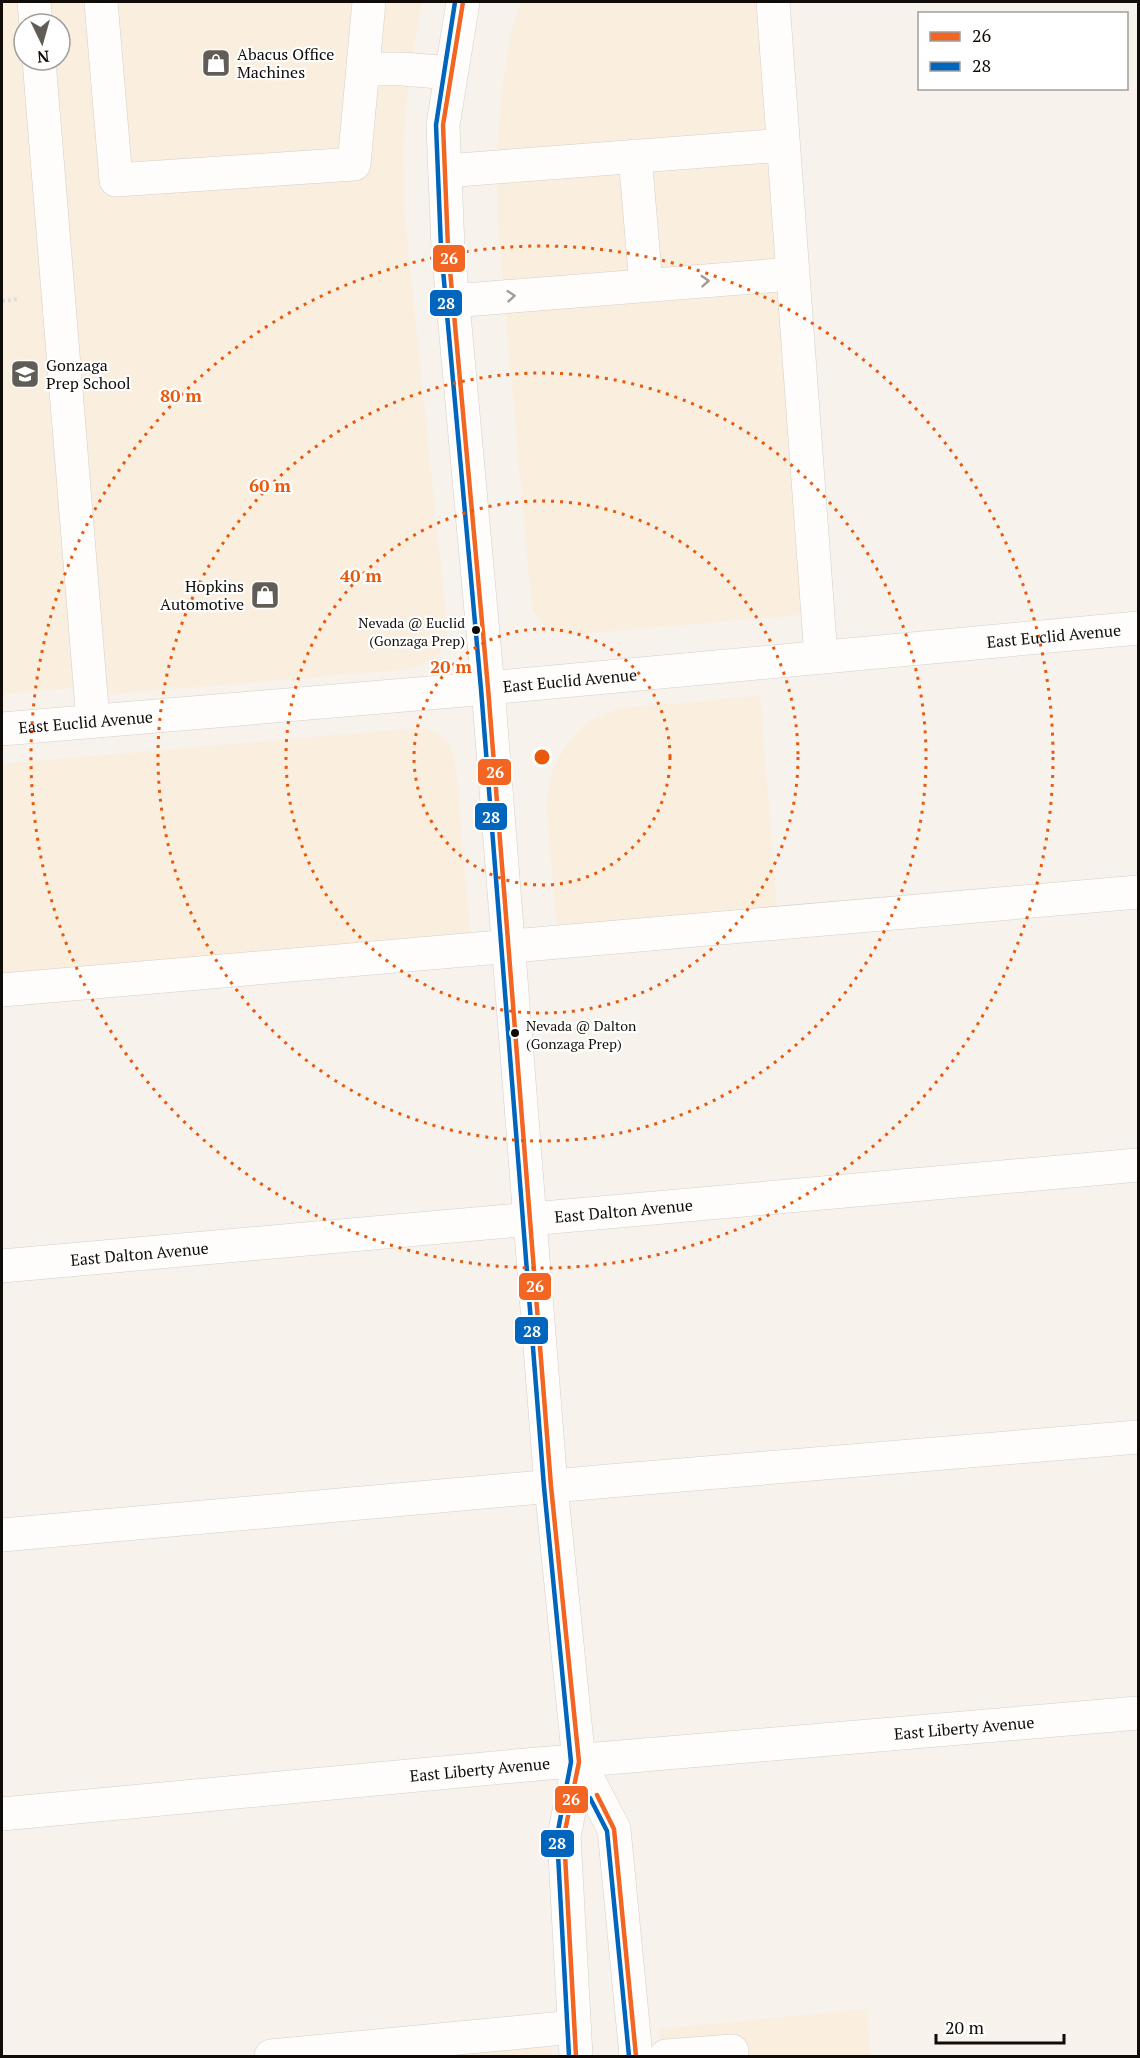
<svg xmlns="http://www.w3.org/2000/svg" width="1140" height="2058" font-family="'PT Serif',serif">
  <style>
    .built { fill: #faeede; fill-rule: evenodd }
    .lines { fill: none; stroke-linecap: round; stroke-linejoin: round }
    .minor-casing { stroke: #d4cfc9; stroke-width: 34 }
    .major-casing { stroke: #d4cfc9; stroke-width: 34 }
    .path { stroke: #e0dedd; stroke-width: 4; stroke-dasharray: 3 3; stroke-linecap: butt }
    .minor { stroke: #fefdfc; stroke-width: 33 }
    .major { stroke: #fefdfc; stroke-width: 33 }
    .bus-1-casing { stroke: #fff; stroke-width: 9 }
    .bus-2-casing { stroke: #fff; stroke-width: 9 }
    .bus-1 { stroke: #f26522; stroke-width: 4.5 }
    .bus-2 { stroke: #0065bd; stroke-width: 4.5 }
    .oneway { stroke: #9f9d9a }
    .ring { fill: none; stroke: #e8590c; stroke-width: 3; stroke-dasharray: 3 6 }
    .bus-dot { fill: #110c07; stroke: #fff; stroke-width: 2 }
    .labels { text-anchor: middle; stroke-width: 4.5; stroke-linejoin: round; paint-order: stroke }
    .bus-label { font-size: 14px; fill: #110c07; stroke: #fff; text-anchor: end }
    .poi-label { font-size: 16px; fill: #110c07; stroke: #fff; text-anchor: start }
    .street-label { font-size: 16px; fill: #110c07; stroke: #fff }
    .centre { fill: #e8590c; stroke: #fff; stroke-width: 3 }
    .ring-label { font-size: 18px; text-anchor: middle; font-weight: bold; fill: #e8590c; stroke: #fff; stroke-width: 4.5; stroke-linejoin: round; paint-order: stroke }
    .line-badge { stroke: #fff; stroke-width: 2 }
    .badge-label { font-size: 16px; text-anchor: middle; font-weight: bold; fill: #fff }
  </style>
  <rect width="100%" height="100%" fill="#f8f2ec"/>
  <path class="built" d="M2,2H422L409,75L403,147L404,210L447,626L446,643L438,655L427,664L412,669L115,694L70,688L2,694ZM24,24H60V60H24Z
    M520,2H766L812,614L566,635L552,631L541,623L534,612L531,599L497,216V158L501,96L511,34Z
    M760,696L779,934L559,956L546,802L553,769L567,743L589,721L621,708Z
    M416,728L436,732L450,745L455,761L473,965L2,1006V764Z
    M867,2009L870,2056H661L659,2029Z
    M550,2032L552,2056H345Z"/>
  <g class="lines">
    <g class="minor-casing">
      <g id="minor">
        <path d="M34,2L36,24"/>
        <path d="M101,2L116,180L354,164L369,2"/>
        <path d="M773,2L821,657"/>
        <path d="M39,60L93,721"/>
        <path d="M363,69H403L451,73"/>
        <path d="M635,156L646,285"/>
        <path d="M445,171L783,145"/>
        <path d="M452,301L792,274"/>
        <path id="s1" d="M2,729L488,688L1138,628"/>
        <path d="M2,990L1138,892"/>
        <path id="s2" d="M2,1266L1138,1165"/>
        <path d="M2,1535L609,1481L1138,1437"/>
        <path id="s3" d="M2,1814L526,1765L1138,1713"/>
        <path d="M271,2056L574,2027"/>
        <path d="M666,2056L732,2051V2056"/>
      </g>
    </g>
    <g class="major-casing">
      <path id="major" d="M463,2L443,125L448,248L488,688L551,1486L579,1762L564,1836L576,2056
        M579,1762L614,1829L636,2056"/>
    </g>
    <path class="path" d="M2,301L19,299"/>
    <use href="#minor" class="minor"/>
    <use href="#major" class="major"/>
    <g class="bus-1-casing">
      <path id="bus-1" d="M463,2L443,125L448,248L488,688L551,1486L579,1762L564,1836L576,2056
        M597,1795L614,1829L636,2056"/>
    </g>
    <g class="bus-2-casing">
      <path id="bus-2" d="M455,2L436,125L441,248L481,689L544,1487L571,1762L557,1836L569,2056
        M590,1798L607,1831L629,2056"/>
    </g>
    <use href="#bus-1" class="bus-1"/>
    <use href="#bus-2" class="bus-2"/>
  </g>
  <defs><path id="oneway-chevron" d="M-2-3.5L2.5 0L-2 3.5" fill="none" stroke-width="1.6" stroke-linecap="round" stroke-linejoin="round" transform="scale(1.5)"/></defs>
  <g class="oneway">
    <use href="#oneway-chevron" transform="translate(705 281) rotate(-4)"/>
    <use href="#oneway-chevron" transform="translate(511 296) rotate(-5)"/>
  </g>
  <g class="ring">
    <circle cx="542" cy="757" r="128"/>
    <circle cx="542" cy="757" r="256"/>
    <circle cx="542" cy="757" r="384"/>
    <circle cx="542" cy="757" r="511"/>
  </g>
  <defs>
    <g id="shop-square" transform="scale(1.5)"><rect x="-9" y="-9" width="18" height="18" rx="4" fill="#625c57" stroke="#fff"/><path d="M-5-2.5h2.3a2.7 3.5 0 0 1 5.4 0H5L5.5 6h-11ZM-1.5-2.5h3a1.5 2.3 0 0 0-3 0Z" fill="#fff"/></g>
    <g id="school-square" transform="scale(1.5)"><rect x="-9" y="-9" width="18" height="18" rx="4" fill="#625c57" stroke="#fff"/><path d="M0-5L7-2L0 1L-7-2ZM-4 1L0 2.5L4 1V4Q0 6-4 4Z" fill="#fff"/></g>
  </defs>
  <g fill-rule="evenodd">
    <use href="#shop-square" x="216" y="63"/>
    <use href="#school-square" x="25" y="374"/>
    <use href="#shop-square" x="265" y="595"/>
  </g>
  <g class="bus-dot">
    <circle cx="476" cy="630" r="5"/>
    <circle cx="515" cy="1033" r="5"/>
  </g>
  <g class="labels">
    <g class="bus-label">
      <text x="465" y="628">Nevada @ Euclid<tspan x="465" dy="18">(Gonzaga Prep)</tspan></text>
      <text x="526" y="1031" text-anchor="start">Nevada @ Dalton<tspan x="526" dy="18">(Gonzaga Prep)</tspan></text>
    </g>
    <g class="poi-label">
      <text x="237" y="60">Abacus Office<tspan x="237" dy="18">Machines</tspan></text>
      <text x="46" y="371">Gonzaga<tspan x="46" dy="18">Prep School</tspan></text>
      <text x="244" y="592" text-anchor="end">Hopkins<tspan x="244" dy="18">Automotive</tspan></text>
    </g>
    <g class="street-label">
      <text dy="6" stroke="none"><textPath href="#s1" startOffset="1056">East Euclid Avenue</textPath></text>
      <text dy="6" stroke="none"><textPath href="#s1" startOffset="570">East Euclid Avenue</textPath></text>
      <text dy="6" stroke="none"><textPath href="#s1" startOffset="84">East Euclid Avenue</textPath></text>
      <text dy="6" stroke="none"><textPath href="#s2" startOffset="624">East Dalton Avenue</textPath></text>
      <text dy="6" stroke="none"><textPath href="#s2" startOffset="138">East Dalton Avenue</textPath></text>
      <text dy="6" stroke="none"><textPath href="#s3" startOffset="966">East Liberty Avenue</textPath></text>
      <text dy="6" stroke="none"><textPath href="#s3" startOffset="480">East Liberty Avenue</textPath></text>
    </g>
  </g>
  <circle cx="542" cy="757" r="9" class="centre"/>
  <g class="ring-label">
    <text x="181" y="402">80 m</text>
    <text x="270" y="492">60 m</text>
    <text x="361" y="582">40 m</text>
    <text x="451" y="673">20 m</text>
  </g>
  <g class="line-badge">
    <rect x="432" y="244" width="34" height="29" rx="6" fill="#f26522"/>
    <rect x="429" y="289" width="34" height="28" rx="6" fill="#0065bd"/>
    <rect x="477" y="758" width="35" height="28" rx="6" fill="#f26522"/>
    <rect x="474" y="802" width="34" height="29" rx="6" fill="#0065bd"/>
    <rect x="518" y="1272" width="34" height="29" rx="6" fill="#f26522"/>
    <rect x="514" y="1316" width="35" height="29" rx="6" fill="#0065bd"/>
    <rect x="554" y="1785" width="35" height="29" rx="6" fill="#f26522"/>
    <rect x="540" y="1829" width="35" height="29" rx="6" fill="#0065bd"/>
  </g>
  <g class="badge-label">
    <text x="449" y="264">26</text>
    <text x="446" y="309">28</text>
    <text x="495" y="778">26</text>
    <text x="491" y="823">28</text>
    <text x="535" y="1292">26</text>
    <text x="532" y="1337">28</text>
    <text x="571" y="1805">26</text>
    <text x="557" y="1849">28</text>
  </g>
  <rect width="1140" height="2058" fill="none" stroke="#110c07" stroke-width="6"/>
  <rect x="918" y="12" width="210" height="78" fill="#ffffff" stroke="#a09e9c" stroke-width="1.5"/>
  <rect x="930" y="32" width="30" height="9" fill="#f26522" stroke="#a09e9c" stroke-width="1.5"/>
  <text x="972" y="42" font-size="18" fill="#110c07">26</text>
  <rect x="930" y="62" width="30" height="9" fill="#0065bd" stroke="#a09e9c" stroke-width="1.5"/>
  <text x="972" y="72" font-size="18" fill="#110c07">28</text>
  <g transform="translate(42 42) rotate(175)"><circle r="28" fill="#ffffff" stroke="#a09e9c" stroke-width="1.5"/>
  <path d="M0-4.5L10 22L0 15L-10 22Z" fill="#625c57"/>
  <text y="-9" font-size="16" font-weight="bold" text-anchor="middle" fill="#110c07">N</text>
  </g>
  <path d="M936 2034v9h128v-9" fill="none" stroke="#110c07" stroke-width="3"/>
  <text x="945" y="2034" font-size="18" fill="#110c07" stroke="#ffffff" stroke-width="4.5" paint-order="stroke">20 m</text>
</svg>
